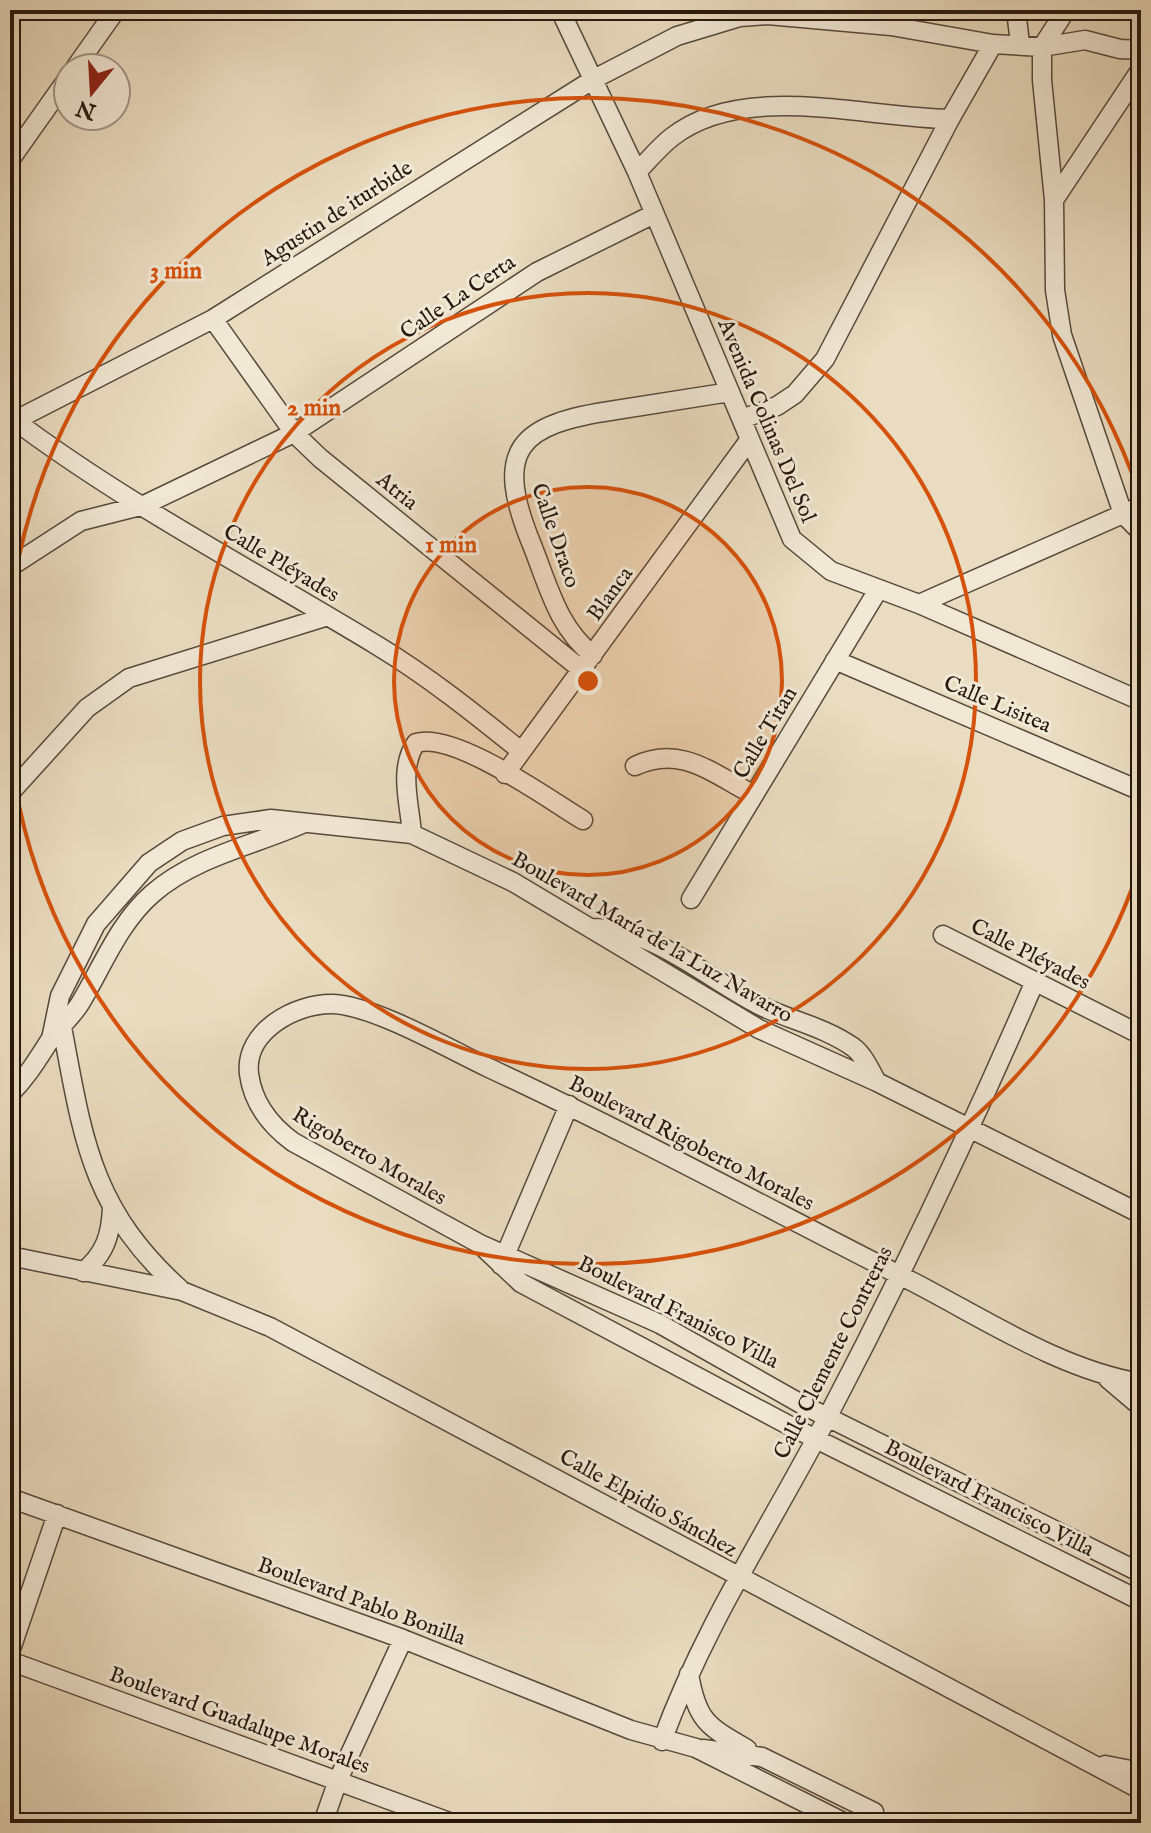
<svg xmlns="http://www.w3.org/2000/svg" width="1151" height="1833" font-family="'IM FELL English',serif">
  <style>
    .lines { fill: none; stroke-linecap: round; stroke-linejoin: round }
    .minor-casing { stroke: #57493a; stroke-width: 21 }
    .minor { stroke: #f1e8d6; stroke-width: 18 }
    .ring { fill: none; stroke: #d5520c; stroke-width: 4 }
    .labels { text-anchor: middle; stroke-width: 6; stroke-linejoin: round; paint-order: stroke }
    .street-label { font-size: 22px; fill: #26180d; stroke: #f1e8d6 }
    .centre { fill: #d5520c; stroke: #f1e8d6; stroke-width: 4 }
    .ring-label { font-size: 24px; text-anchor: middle; font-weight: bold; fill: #d5520c; stroke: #f1e8d6; stroke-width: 6; stroke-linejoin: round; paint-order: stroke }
  </style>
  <rect width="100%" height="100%" fill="#eadcc0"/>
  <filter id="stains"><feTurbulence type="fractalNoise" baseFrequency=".0025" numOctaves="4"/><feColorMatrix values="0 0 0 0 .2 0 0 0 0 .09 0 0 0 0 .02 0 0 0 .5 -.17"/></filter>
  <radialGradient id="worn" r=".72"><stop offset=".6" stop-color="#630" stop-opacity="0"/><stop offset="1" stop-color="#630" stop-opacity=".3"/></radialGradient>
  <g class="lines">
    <g class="minor-casing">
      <path id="minor" d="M560,10L637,172L792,539L831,571L919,604L1141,701
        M1016,10L1020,44
        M1042,47V80L1054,200L1055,290L1062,335L1123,514L1141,532
        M1042,47L1066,10
        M75,68L116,10
        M10,160L68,78
        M637,172C648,161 659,147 672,137C743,81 865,118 950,119L993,44
        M1054,200L1141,69
        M213,319L294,433L320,458L582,670
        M10,417C125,504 255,571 378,646C429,677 475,714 521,751
        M742,419L777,406L795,394L825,359L950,119
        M10,423L213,319L594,79L677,36L740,17L768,15L891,26L993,44L1042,47L1085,40L1120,49L1141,50
        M10,567L81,521L144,505L294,433L537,272L654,214
        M919,604L1141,506
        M593,655C558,628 548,585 532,545C492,448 519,424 616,410C654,404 692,398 730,392
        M835,660L1141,791
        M635,766C681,744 713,774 754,795
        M505,774L750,439
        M10,793L87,708L129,678L325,617
        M412,834C410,805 398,769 416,743C454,731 548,799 583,820
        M691,899L878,590
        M592,928C655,928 708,980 763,1007C793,1021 824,1027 853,1047C864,1055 870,1070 877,1082
        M943,935L1141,1035
        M57,1023L62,1027C83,1139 91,1209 180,1289
        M51,1039L60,996L96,924L149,863L182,841L223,826L271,819L412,834L513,882L759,1029L877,1082L1141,1214
        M10,1094C27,1077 37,1060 50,1040C59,1027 73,1016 81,1002C103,965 119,923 152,894C194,857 252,846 302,824
        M485,1249L521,1283L794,1428L1141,1601
        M10,1256L182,1291L270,1327L1141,1790
        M501,1265L569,1105
        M83,1272C105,1254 111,1235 112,1207
        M1108,1379L1141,1407
        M1141,1383C1062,1370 986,1320 915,1283C773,1211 633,1135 489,1068C449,1049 375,1006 333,1004C296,1003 244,1031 249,1074C253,1104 270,1125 293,1142L480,1244L660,1324L803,1405L1141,1573
        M10,1498L403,1639L631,1730L696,1748L845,1823
        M10,1652L57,1514
        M10,1661L452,1823
        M689,1674C697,1721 707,1726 747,1749
        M662,1741C705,1624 770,1527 827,1418C902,1275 971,1129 1035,981
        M703,1749L762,1757L874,1812
        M1105,1765L1141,1772
        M323,1823L338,1780L403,1639"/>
    </g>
    <use href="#minor" class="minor"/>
  </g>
  <circle cx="588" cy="681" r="194" fill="#d5520c" fill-opacity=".12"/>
  <g class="ring">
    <circle cx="588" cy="681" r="194"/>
    <circle cx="588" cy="681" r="388"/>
    <path d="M1140 866A582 582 0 0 1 10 752M10 610A582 582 0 0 1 1140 496"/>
  </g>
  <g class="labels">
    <g class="street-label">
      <text transform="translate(336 212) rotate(-33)" y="8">Agustin de iturbide</text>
      <text transform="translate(457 296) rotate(-34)" y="8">Calle La Certa</text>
      <text transform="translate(768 420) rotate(67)" y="8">Avenida Colinas Del Sol</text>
      <text transform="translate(398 490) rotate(39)" y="8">Atria</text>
      <text transform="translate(557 535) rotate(71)" y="8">Calle Draco</text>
      <text transform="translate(282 562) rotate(31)" y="8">Calle Pléyades</text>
      <text transform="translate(609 593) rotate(-54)" y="8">Blanca</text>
      <text transform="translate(998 703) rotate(23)" y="8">Calle Lisitea</text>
      <text transform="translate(764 732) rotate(-59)" y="8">Calle Titan</text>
      <text transform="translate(653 936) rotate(30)" y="8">Boulevard María de la Luz Navarro</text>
      <text transform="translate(1031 953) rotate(27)" y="8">Calle Pléyades</text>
      <text transform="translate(692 1142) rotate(27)" y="8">Boulevard Rigoberto Morales</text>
      <text transform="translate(370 1155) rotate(30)" y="8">Rigoberto Morales</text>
      <text transform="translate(679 1311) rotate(27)" y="8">Boulevard Franisco Villa</text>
      <text transform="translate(832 1352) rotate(-63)" y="8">Calle Clemente Contreras</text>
      <text transform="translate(990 1497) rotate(27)" y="8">Boulevard Francisco Villa</text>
      <text transform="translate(649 1502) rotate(29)" y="8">Calle Elpidio Sánchez</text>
      <text transform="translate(362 1600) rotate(20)" y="8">Boulevard Pablo Bonilla</text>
      <text transform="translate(240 1719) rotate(20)" y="8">Boulevard Guadalupe Morales</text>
    </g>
  </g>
  <circle cx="588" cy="681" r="12" class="centre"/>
  <g class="ring-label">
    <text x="176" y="278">3 min</text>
    <text x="314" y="415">2 min</text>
    <text x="451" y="552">1 min</text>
  </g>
  <rect width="1151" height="1833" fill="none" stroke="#eadcc0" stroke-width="40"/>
  <rect x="12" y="12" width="1127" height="1809" fill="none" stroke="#26180d" stroke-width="4"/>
  <rect x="20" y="20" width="1111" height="1793" fill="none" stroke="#26180d" stroke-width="2"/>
  <g transform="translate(92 92) rotate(198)"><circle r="38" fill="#f1e8d6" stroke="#a09586" stroke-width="2"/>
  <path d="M0-6L14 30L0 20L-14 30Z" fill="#8f2418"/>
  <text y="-12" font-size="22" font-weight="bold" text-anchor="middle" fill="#26180d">N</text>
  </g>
  <rect width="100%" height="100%" filter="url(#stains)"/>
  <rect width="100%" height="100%" fill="url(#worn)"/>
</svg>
